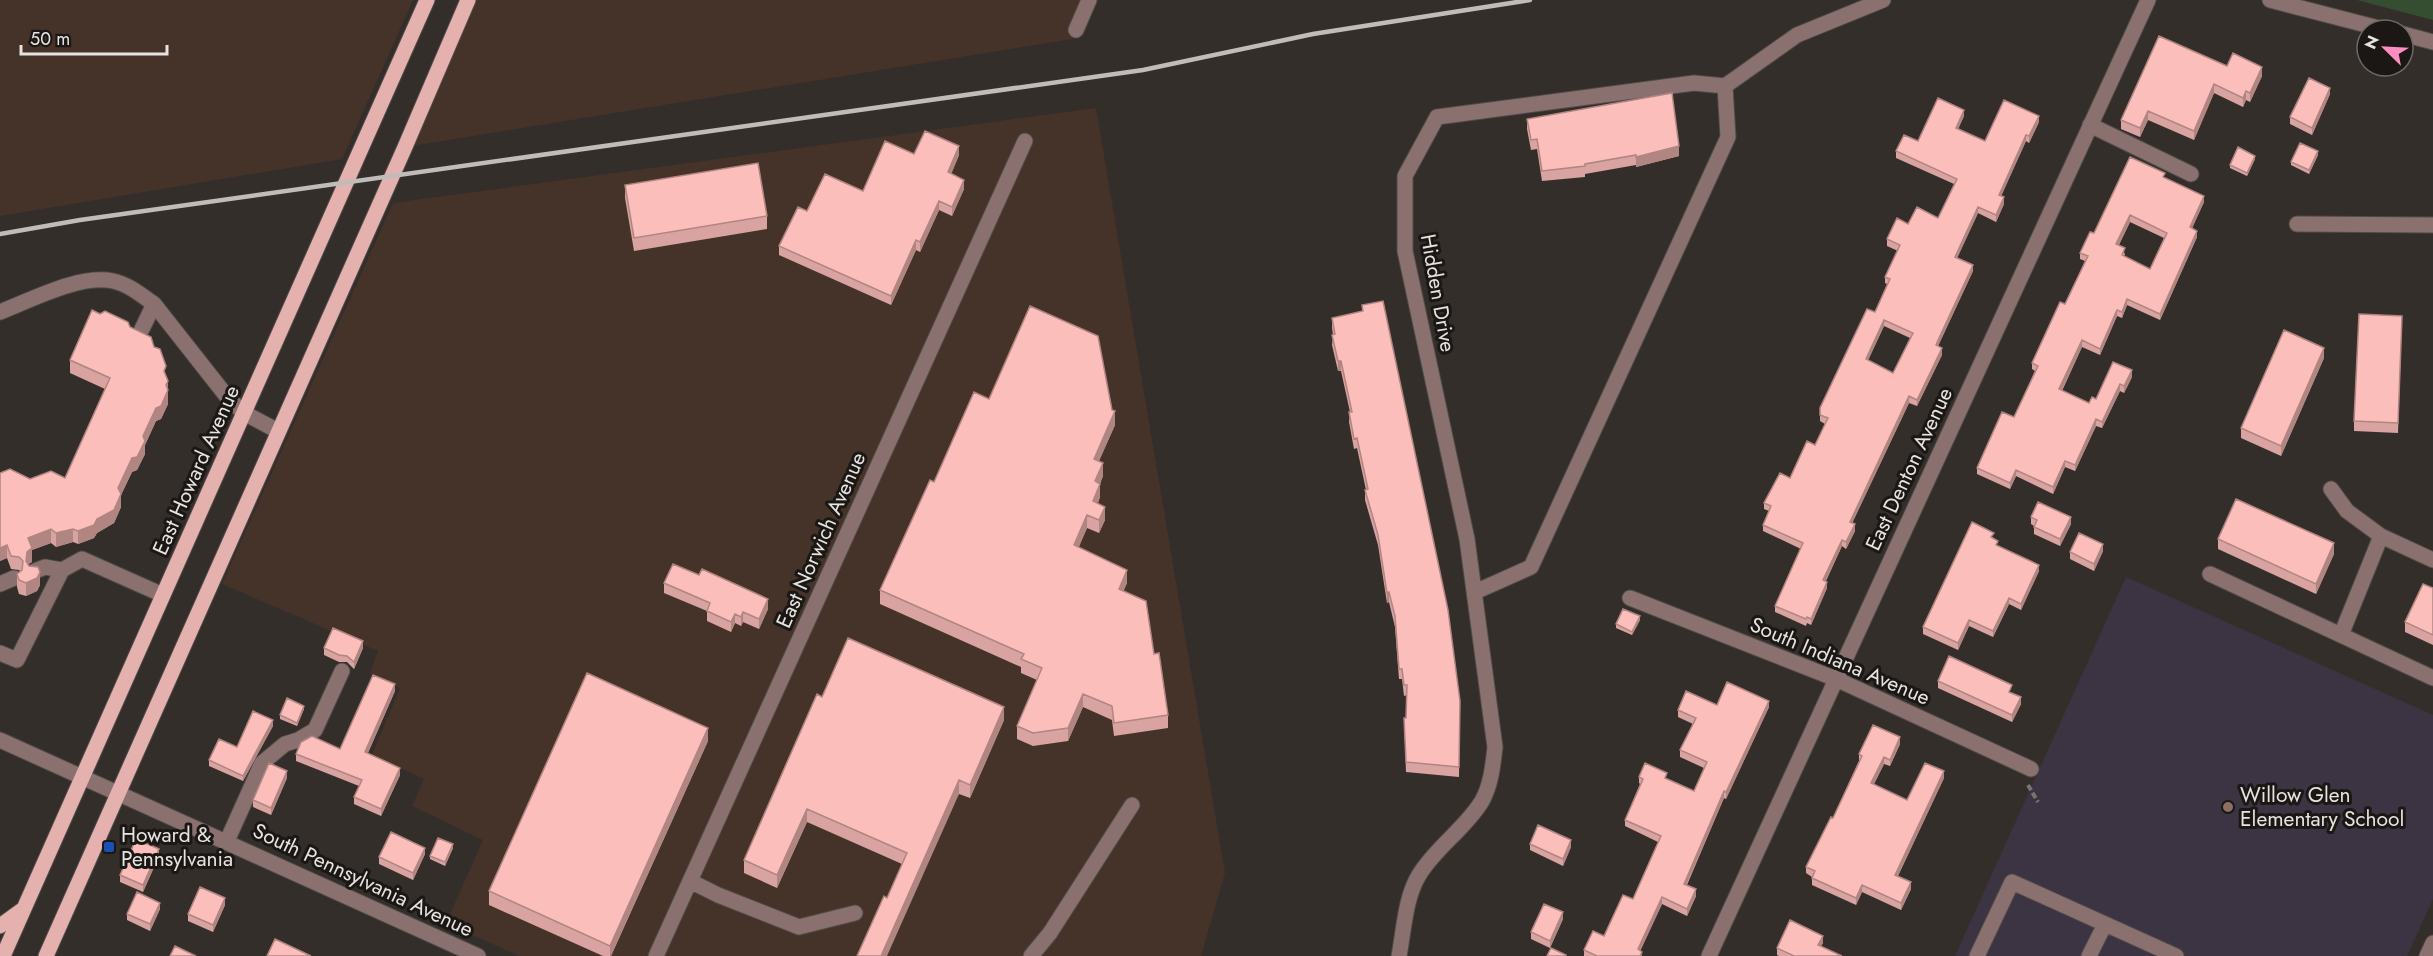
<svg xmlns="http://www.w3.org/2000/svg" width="2433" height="956" font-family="Jost,sans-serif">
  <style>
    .industrial { fill: #45332a }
    .education { fill: #3c3343 }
    .green { fill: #354d31 }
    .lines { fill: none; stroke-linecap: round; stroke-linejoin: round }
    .minor-casing { stroke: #514b48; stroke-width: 17 }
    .major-casing { stroke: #514b48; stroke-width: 17 }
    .path { stroke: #797471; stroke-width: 4; stroke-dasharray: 6 3; stroke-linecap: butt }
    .minor { stroke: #8a716f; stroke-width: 15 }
    .major { stroke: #e4b1ae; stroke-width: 15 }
    .rail { stroke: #c0bcba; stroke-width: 4.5 }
    .wall { fill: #d8a3a0; fill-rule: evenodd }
    .shaded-wall { fill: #b08582 }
    .building { fill: #fbbeba; stroke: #b08582; stroke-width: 1.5; fill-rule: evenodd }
    .education-dot { fill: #8d6e63; stroke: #1a1715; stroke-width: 2 }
    .transit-dot { fill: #1a4fb4; stroke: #1a1715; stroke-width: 2 }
    .labels { text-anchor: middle; stroke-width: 6; stroke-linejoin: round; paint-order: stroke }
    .street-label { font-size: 21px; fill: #e7e3e1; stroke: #1a1715 }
    .poi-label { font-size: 21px; fill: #e7e3e1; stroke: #1a1715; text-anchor: start }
  </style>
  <rect width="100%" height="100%" fill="#342e2b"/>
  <path class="industrial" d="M0,0H413L342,159L0,216Z
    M468,0H1089L1072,39L405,147Z
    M1096,108L1225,873L1201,956H519L446,923L483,840L412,806L424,779L372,755L400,688L370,673L378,651L222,584L393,203Z"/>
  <path class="education" d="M2126,577L2433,715V899L2407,956H1955Z"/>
  <path class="green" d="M2357,0H2433V20Z"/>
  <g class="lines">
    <g class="minor-casing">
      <path id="minor" d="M2270,0L2386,30
        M1076,30L1089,0
        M2403,34L2433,42
        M2090,125L2191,174
        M2297,224L2433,225
        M0,312C31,300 80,274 113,281C128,284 141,295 154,304
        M142,329L154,304L228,398L244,413L278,431
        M2331,489L2347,511L2381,536L2433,560
        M35,571L45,567L62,570
        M2210,574L2433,678
        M0,584L14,578
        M1475,592L1531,567L1728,137L1725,86
        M1630,598L1836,679L2031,769
        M2341,635L2381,536
        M0,653L17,660L62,570L82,559L163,595
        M0,740L478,956
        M227,841L262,763L285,744L298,740L315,730L342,671
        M690,881L718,895L799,927L855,913
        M656,956L1025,141
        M1031,956L1050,933L1132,805
        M1399,956C1404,930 1405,898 1419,875C1436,847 1465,829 1482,801C1491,785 1493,765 1495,747L1467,539L1405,251V176L1437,117L1694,83L1725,86L1797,35L1883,0
        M1709,956L2148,0
        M1977,956L2012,882L2176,956
        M2089,956L2105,924
        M2427,956L2433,943"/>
    </g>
    <g class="major-casing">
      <path id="major" d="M0,926L22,910
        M3,956L427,0
        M46,956L405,147L468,0"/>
    </g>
    <path class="path" d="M2028,785L2038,802"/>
    <use href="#minor" class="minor"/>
    <use href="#major" class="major"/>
    <path class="rail" d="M0,234L80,220L1143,70L1313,34L1530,0"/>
  </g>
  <path class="wall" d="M2227,66L2262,76L2250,102L2246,100L2243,107L2214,93L2194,140L2148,120L2140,137L2121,129V120Z
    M2330,94L2312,135L2290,124V117Z
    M1964,116L1958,129L1985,141L2039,122L2029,143L2026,141L2001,196L2004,204L1996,222L1978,213L1957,258L1973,271L1939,344L1938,346L1942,355L1917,406L1909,403L1852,523L1855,531L1846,549L1842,546L1826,581L1827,588L1811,625L1807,623L1806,626L1775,612V606L1801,549L1763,531V525L1769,511L1764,509V503L1790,478L1815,445L1825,424L1820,421V408L1875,312L1887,284L1885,283V277L1898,251L1887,246V239L1908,224L1938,218L1954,184L1896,158V151L1918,141ZM1884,326L1910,338L1893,373L1868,360Z
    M1527,119L1679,156L1636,167V165L1585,174V177L1542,181L1537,149L1531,150L1527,129Z
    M959,155L951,174L964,189L952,216L939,210L920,252L916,250L891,305L779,255V246L807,211Z
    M2318,155L2309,174L2291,165V162Z
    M2255,159L2247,176L2230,168V165Z
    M2165,178L2204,202L2192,228L2197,237L2160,320L2127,305L2122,318L2117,316L2100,355L2082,347L2062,391L2089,403L2132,377L2124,393L2120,391L2102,428L2096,426L2075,471L2065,467L2053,494L2016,476L2010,489L1977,474V468L2014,417L2035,371L2032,369V363L2065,304L2085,261L2080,259V253L2094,233ZM2130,222L2164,238L2150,269L2124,256L2125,254L2119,245Z
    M625,185L767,216V229L634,251L625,198Z
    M1362,305L1460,701L1459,777L1406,772L1404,718H1406L1407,695L1404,696L1402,679H1399L1395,627L1389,602L1387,603L1378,545L1365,500V490H1366L1357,448L1354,449L1349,422L1350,412L1341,371H1338L1332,345L1333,335L1332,328V318L1362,312Z
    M2402,316L2398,433L2354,431V421Z
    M130,327L166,377L168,381V404L161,419L156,421L145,445V454L137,470L132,472L121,495V507L114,523L97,533L94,538L78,544L73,542L56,547L51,543L32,550V562L28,564L40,585L37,591L26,596L19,594L17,587V574L20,571L19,570L11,569L7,558L0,561V473L30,479L65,478L105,389L70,373V360Z
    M2324,358L2281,456L2241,438V428Z
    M1112,410L1115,425L1099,461L1103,476L1100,484V497L1098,503L1105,520L1099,533L1087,528L1078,548L1127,583L1123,591L1154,654L1168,715V728L1114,736L1112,720L1083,707L1068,741L1033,746L1017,739V726L1037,680L1021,673V667L880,604V590L934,482Z
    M2031,517L2071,524L2060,546L2034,534V526L2031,524Z
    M1994,539L1998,546L2039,571L2021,610L2009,604L1993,637L1969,626L1958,650L1923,634V627Z
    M2218,539L2334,554L2316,594L2218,549Z
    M2103,551L2094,571L2070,559V552Z
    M664,583L768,609L759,629L743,622L741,626L735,623L731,632L707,621V611L664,593Z
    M2433,588V645L2405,632V622Z
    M1640,620L1632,635L1616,628V624Z
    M324,648H363L354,669L347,662H339L324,655Z
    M1938,681L2021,704L2012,722L1938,688Z
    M395,691L368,753L400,775L381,816L354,804V797L359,786L296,761V754L340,749Z
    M822,697L1004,720L970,798L959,794L887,898L902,864L807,822L777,888L744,873V860Z
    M1717,705L1769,707L1726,799L1724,798L1687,885L1696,896L1687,916L1662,904L1640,951L1642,956H1584V950L1604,936L1633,899L1658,842L1625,826V820L1640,784L1639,783V777L1667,779L1694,791L1704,768L1680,757V750L1693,724L1678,717V710Z
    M304,709L297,726L280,719V715Z
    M273,726L243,781L209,766V760L237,747Z
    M708,741L611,956H603L489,905V891Z
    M1900,744L1890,766L1884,764L1874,784L1907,800L1944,778L1898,876L1911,889L1901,910L1862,892L1856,905L1812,885V877L1806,873V867L1833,818L1859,761V754Z
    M287,778L271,815L253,807V800Z
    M1530,844L1571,847L1563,866L1530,850Z
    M453,848L445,866L430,859V856Z
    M425,854L413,880L379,864V857Z
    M159,856L143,892L120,882V875Z
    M225,905L213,932L188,921V914Z
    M160,909L150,931L127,920V914Z
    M1563,919L1550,948L1531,939V932Z
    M1823,943L1821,946L1842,956H1779L1777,955V948Z"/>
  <path class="shaded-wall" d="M2262,67V76L2250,102V93Z
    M2214,84V93L2194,140V131Z
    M2330,88V94L2312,135V128Z
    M2246,91V100L2243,107V98Z
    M1964,110V116L1956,134V128Z
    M2148,111V120L2140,137V128Z
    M2039,116V122L2029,143V136Z
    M2026,135V141L1999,201V195Z
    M959,146V155L948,182V172Z
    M1679,146V156L1636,167V157Z
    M2318,151V155L2309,174V170Z
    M2255,156V159L2247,176V173Z
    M964,180V189L952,216V207Z
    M2204,196V202L2190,233V227Z
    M2004,197V204L1996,222V215Z
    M939,201V210L920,252V242Z
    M1978,207V213L1955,263V257Z
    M2130,215V222L2116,250V244Z
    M2197,231V237L2160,320V314Z
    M916,240V250L891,305V296Z
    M1973,265V271L1939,344L1936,352V345L1939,338Z
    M2127,299V305L2122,318V312Z
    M2117,310V316L2100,355V349Z
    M1884,320V326L1866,365V359Z
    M2082,340V347L2059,396V389Z
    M1942,348V355L1917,406V400Z
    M2324,348V358L2281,456V446Z
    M1338,361H1341V371H1338Z
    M2132,370V377L2124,393V386Z
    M168,381V404L161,419L156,421L145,445V454L137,470L132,472L121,495V507L114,523L97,533L94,538L78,544V531L97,519L118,488Z
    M2120,384V391L2102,428V422Z
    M1909,396V403L1850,528V522Z
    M1115,411V425L1094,472V459Z
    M2096,419V426L2075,471V465Z
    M2065,461V467L2053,494V487Z
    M1103,463V476L1095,495V481Z
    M2016,470V476L2010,489V483Z
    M1100,484V497L1093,514V501Z
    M1105,507V520L1099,533V520Z
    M1087,515V528L1074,559V545Z
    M2071,517V524L2060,546V539Z
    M1855,524V531L1846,549V542Z
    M51,529V543L32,550V562L27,565L26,561L28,538Z
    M73,529V542L56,547V533Z
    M1842,540V546L1823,586V580Z
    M2334,543V554L2316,594V584Z
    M2103,544V551L2094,571V564Z
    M7,545V558L0,561V548Z
    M2039,565V571L2021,610V604Z
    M1127,570V583L1119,602V589Z
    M40,572V585L37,591L26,596V583Z
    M1827,582V588L1811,625V619Z
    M1389,592V602L1387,603V593Z
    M2009,598V604L1993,637V631Z
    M768,599V609L759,629V619Z
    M743,612V622L741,626V617Z
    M735,614V623L731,632V622Z
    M1640,616V620L1632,635V632Z
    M1969,620V626L1958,650V643Z
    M363,641V648L354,669V662Z
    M395,684V691L365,759V752Z
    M1083,694V707L1068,741V728Z
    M2021,697V704L2012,722V715Z
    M1769,701V707L1726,799V792Z
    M304,706V709L297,726V723Z
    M1004,707V720L970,798V785Z
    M273,720V726L243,781V776Z
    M708,728V741L611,956H610V946Z
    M1900,737V744L1890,766V760Z
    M1884,757V764L1871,790V783Z
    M400,768V775L381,816V809Z
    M287,771V778L271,815V808Z
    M1944,771V778L1895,882V875Z
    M959,780V794L887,956H881Z
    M1724,791V798L1684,890V884Z
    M807,809V822L777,888V875Z
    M1571,840V847L1563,866V859Z
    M453,844V848L445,866V862Z
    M425,848V854L413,880V873Z
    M159,849V856L143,892V885Z
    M1911,882V889L1901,910V903Z
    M1862,885V892L1856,905V898Z
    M1696,889V896L1687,916V909Z
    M1662,897V904L1638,956V949Z
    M225,898V905L213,932V925Z
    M160,903V909L150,931V924Z
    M1563,912V919L1550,948V941Z
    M1823,936V943L1818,952V945Z"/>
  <path class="building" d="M2159,36L2227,66L2233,53L2262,67L2250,93L2246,91L2243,98L2214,84L2194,131L2148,111L2140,128L2121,120Z
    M2309,78L2330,88L2312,128L2290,117Z
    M1672,93L1679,146L1636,157V155L1585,164V166L1542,171L1537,139L1531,140L1527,119Z
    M1938,98L1964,110L1956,128L1985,141L2004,100L2039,116L2029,136L2026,135L1999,195L2004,197L1996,215L1978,207L1955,257L1973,265L1939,338L1936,345L1942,348L1917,400L1909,396L1850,522L1855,524L1846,542L1842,540L1823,580L1827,582L1811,619L1807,617L1806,619L1775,606L1803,543L1763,525L1771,506L1764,503L1780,473L1790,478L1807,441L1815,445L1828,418L1820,415V408L1867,309L1875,312L1890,279L1885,277L1900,245L1887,239L1897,218L1908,224L1917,207L1938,218L1957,179L1896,151L1904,135L1918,141ZM1884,320L1913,333L1893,373L1866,359Z
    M925,131L959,146L948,172L964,180L952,207L939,201L920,242L916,240L891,296L779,246L798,207L807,211L825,174L863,191L885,141L914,154Z
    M2300,143L2318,151L2309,170L2291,162Z
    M2238,147L2255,156L2247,173L2230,165Z
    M2130,157L2165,173L2163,177L2204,196L2190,227L2197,231L2160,314L2127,299L2122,312L2117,310L2100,349L2082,340L2059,389L2089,403L2092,397L2096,399L2113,362L2132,370L2124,386L2120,384L2102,422L2096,419L2075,465L2065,461L2053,487L2016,470L2010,483L1977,468L2002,412L2014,417L2038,366L2032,363L2060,302L2065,304L2088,256L2080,253L2090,232L2094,233ZM2130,215L2167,233L2150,269L2122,255L2125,248L2116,244Z
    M758,163L767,216L634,238L625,185Z
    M1383,301L1448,610L1460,701L1459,767L1406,762L1404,718H1406L1407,685H1404L1402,669H1399L1395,616L1389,592L1387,593L1378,535L1365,490L1368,489L1357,438L1354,439L1349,412H1352L1341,361H1338L1332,335L1335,334L1332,318L1363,311L1362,305Z
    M1030,306L1098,336L1112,410L1115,411L1094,459L1103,463L1095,481L1100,484L1093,501L1105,507L1099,520L1087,515L1074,545L1127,570L1119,589L1146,601L1154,654L1159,653L1168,715L1114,723L1112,706L1083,694L1068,728L1033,733L1017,726L1042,668L1021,659L1024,654L880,590L930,480L934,482L974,392L989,399Z
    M92,310L100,314L105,311L128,322L130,327L151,337L154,347L160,349L166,366L164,371L168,381L166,385L168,390L161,406L156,408L143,436L145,441L137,457L132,458L118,488L121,494L114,510L97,519L94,525L78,531L73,529L56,533L51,529L28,538L32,548L27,552L26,561L29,566L38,567L40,572L37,578L26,583L19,580L17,574L22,570L23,561L19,557L11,556L7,545L0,548V473L10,469L30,479L51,471L65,478L110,378L70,360Z
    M2359,314L2402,316L2398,423L2354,421Z
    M2284,330L2324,348L2281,446L2241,428Z
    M2236,499L2334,543L2316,584L2218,539Z
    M2038,502L2071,517L2060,539L2034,527L2037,520L2031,517Z
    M1972,522L1994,533L1991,537L1998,541L1996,545L2039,565L2021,604L2009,598L1993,631L1969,620L1958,643L1923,627Z
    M2079,533L2103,544L2094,564L2070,552Z
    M673,564L699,575L702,569L768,599L759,619L743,612L741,617L735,614L731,622L707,611L710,603L664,583Z
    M2423,584L2433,588V635L2405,622Z
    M1623,609L1640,616L1632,632L1616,624Z
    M333,628L363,641L354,662L347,656L339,655L324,648Z
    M848,638L1004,707L970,785L959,780L881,956H857L884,896L887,898L907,853L807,809L777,875L744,860L817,694L822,697Z
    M1949,656L2012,685L2009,692L2021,697L2012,715L1938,681Z
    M587,673L708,728L610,946L489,891Z
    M373,675L395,684L365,752L400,768L381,809L354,797L362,780L296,754L301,742L312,736L340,749Z
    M1727,682L1769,701L1726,792L1724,791L1684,884L1696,889L1687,909L1662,897L1638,949L1642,952L1640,956H1597L1584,950L1593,931L1604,936L1623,895L1633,899L1661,836L1625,820L1643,779L1639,777L1645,763L1667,773L1665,778L1694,791L1707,762L1680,750L1696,718L1678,710L1686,691L1717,705Z
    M287,698L304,706L297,723L280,715Z
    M253,711L273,720L243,776L209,760L219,739L237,747Z
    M1873,725L1900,737L1890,760L1884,757L1871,783L1907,800L1925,763L1944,771L1895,875L1911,882L1901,903L1862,885L1856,898L1812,878L1815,871L1806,867L1831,817L1833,818L1862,756L1859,754Z
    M269,763L287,771L271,808L253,800Z
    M1538,825L1571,840L1563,859L1530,844Z
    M391,832L425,848L413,873L379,857Z
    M438,838L453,844L445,862L430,856Z
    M136,839L159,849L143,885L120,875Z
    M200,887L225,898L213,925L188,914Z
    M137,892L160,903L150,924L127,914Z
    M1544,904L1563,912L1550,941L1531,932Z
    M1790,920L1823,936L1818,945L1842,956H1794L1777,948Z
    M275,939L311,956H267Z
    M175,946L196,956H170Z
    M1551,948L1566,955V956H1547Z"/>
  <circle class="education-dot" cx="2228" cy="807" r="6"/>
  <rect class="transit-dot" x="103" y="841" width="12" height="12" rx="3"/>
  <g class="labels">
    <g class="street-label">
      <text transform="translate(1438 293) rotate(80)" y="7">Hidden Drive</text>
      <text transform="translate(1909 469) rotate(-65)" y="7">East Denton Avenue</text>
      <text transform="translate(196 470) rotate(-66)" y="7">East Howard Avenue</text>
      <text transform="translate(821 540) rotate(-66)" y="7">East Norwich Avenue</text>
      <text transform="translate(1840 661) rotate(23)" y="7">South Indiana Avenue</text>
      <text transform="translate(363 880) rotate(25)" y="7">South Pennsylvania Avenue</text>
    </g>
    <g class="poi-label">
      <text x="2240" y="802">Willow Glen<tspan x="2240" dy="24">Elementary School</tspan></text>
      <text x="121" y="842">Howard &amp;<tspan x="121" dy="24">Pennsylvania</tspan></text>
    </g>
  </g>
  <g transform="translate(2385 48) rotate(294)"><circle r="28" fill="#1a1715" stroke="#6c6967" stroke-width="1.5"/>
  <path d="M0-4.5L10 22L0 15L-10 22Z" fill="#fd8ebf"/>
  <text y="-9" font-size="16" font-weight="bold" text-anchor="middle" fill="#e7e3e1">N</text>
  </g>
  <path d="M21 45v9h146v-9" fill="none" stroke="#e7e3e1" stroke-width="3"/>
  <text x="30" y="45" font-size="18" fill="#e7e3e1" stroke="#1a1715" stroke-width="4.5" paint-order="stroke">50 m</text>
</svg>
